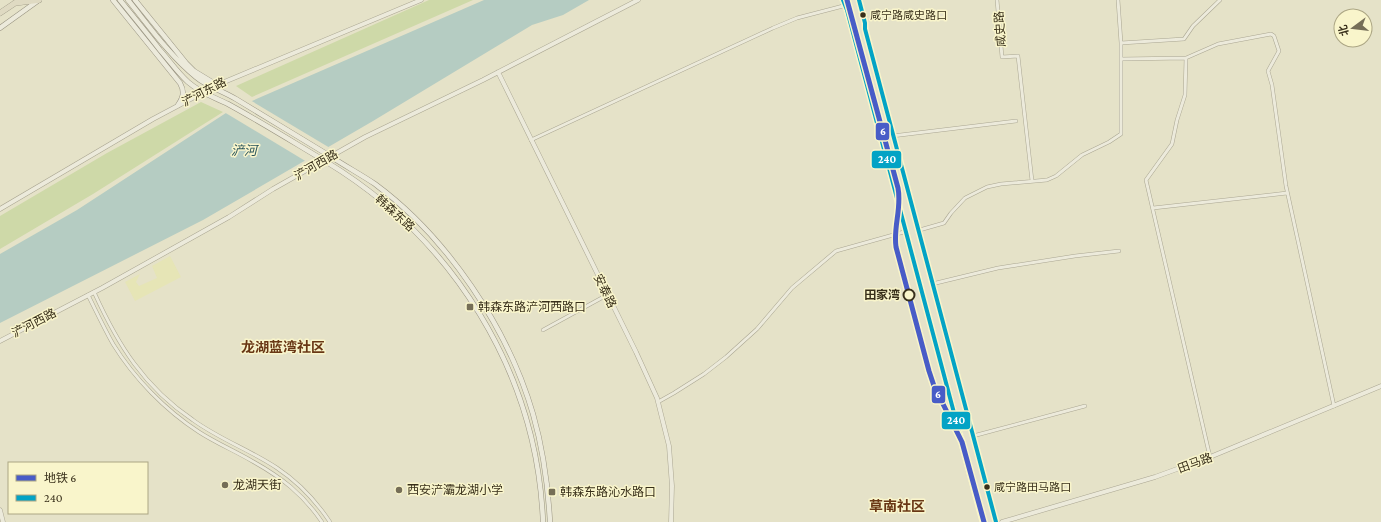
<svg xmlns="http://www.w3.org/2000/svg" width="1381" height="522" font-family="'Crimson Pro','Noto Sans SC',serif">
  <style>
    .farmland { fill: #e6e5b6 }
    .green { fill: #ced9a8 }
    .water { fill: #b5ccc2 }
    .pier { fill: #e5e2c8 }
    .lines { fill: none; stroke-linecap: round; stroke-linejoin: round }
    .minor-casing { stroke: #aaa692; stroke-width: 4 }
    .tertiary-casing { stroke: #aaa692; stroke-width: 5 }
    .secondary-casing { stroke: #999482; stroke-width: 5.5 }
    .primary-casing { stroke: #8f8b79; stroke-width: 6 }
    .trunk-casing { stroke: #8f8b79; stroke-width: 6 }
    .minor { stroke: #eceadb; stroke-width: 3 }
    .tertiary { stroke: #eceadb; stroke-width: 4 }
    .secondary { stroke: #eceadb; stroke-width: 4.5 }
    .primary { stroke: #e5e2cb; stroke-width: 5 }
    .trunk { stroke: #dfdac2; stroke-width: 5.5 }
    .bus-1-casing { stroke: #f9f5cb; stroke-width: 7 }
    .bus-1 { stroke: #03a3c5; stroke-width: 4 }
    .metro-1-casing { stroke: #f9f5cb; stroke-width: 8 }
    .metro-1 { stroke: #485cc7; stroke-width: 5 }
    .bus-dot { fill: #382f1a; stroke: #f9f5cb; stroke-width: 1.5 }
    .stop-dot { fill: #f9f5cb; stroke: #382f1a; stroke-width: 2 }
    .poi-dot { fill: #756e57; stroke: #f9f5cb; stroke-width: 1.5 }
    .labels { text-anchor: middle; stroke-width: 3; stroke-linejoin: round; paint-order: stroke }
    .bus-label { font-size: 11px; fill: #382f1a; stroke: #f9f5cb; text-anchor: start }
    .street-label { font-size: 12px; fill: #382f1a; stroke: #f9f5cb }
    .stop-label { font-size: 12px; font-weight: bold; fill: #382f1a; stroke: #f9f5cb; text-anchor: end }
    .poi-label { font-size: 12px; fill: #382f1a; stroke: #f9f5cb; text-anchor: start }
    .water-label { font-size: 13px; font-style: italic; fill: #27535a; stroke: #f9f5cb }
    .quarter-label { font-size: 14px; font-weight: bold; fill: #693715; stroke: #f9f5cb }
    .line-badge { stroke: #f9f5cb; stroke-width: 1.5 }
    .badge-label { font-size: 11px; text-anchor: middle; font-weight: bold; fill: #fff }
  </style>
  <rect width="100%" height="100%" fill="#e5e2c8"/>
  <path class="farmland" d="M170,256L181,277L135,301L125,282L140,274L136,282L139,286L157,278L152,266Z"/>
  <path class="green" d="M429,0H473L252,97L236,86Z
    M201,102L223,112L93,194L0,249V216L107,153Z"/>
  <path class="water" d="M484,0H589L563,15L532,25L373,121L203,220L0,323V254L77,210L229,111Z"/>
  <path class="pier" d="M250,100L330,148L307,162L224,112Z"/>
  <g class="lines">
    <g class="minor-casing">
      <path id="minor" d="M843,0L847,10L983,522
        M859,0L865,23V29L996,522
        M997,0L1002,57L1018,56L1032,181
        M1121,43L1184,39L1193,26L1220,0
        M1186,58L1185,95L1177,120L1172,144L1146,180L1210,457
        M1121,59L1186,58L1218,44L1271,34L1274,36L1279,51L1268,71L1272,85L1286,186L1334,406
        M892,136L1016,121
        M531,140L773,28L797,18L847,5
        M1153,208L1287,193
        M932,284L998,268L1075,256L1119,251
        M94,292C118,345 144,387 193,420C219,439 250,450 277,468C298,482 316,501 330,522
        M88,295C96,311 104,328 113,344C134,378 165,410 199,432C216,443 235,451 252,461C281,477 303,494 322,522
        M543,330L607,295
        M658,402L674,393L704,374L726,357L757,329L792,288L836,251L911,230L916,231L944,223L951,213L965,198L987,187L1001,184L1047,180L1056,176L1082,155L1109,142L1121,134V43L1118,0
        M973,436L1085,406"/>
    </g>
    <g class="tertiary-casing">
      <path id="tertiary" d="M498,72L636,352L657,398L669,446L672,486L671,522
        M0,209L153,119L217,85L421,0
        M0,341L102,288L229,217L273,189L365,137L483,80L638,0
        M0,510L3,522
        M1002,522L1155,477L1210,457L1381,386"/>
    </g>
    <g class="secondary-casing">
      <path id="secondary" d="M113,0L180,83C185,92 183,98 178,105
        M120,0C133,16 147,33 160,50C169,60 177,72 188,82C202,94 212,96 228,104C261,122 293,142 325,161C453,238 537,372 543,522
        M128,0C149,26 169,55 196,77C208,87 223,91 236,99C267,118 299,137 330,156C345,166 360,174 375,184C447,237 508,328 533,414C543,449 548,485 550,522
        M135,0L186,63L194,71L217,85
        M0,28L39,0"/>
    </g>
    <g class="primary-casing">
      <path id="primary" d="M849,0L989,522
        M854,0L993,522
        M976,494L978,485"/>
    </g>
    <g class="trunk-casing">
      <path id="trunk" d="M15,3L39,0
        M0,13L18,1"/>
    </g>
    <use href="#minor" class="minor"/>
    <use href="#tertiary" class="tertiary"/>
    <use href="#secondary" class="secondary"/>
    <use href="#primary" class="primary"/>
    <use href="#trunk" class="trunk"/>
    <g class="bus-1-casing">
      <path id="bus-1" d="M843,0L847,10L983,522
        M859,0L865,23V29L996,522"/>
    </g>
    <use href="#bus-1" class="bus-1"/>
    <g class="metro-1-casing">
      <path id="metro-1" d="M847,0L898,188C902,208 893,227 896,247L929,371L934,386L962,442L984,522"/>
    </g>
    <use href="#metro-1" class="metro-1"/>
  </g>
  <g class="bus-dot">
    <circle cx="863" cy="15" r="3.5"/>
    <circle cx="987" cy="487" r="3.5"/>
  </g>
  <circle class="stop-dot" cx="909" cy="295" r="5.5"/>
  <g class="poi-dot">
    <rect x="466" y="303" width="8" height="8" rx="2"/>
    <circle cx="225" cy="485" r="4"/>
    <circle cx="399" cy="490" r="4"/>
    <rect x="548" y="488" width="8" height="8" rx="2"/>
  </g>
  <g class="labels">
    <g class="bus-label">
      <text x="870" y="19">咸宁路咸史路口</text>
      <text x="994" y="491">咸宁路田马路口</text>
    </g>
    <g class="street-label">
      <text transform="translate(1000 29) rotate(-94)" y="4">咸史路</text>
      <text transform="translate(204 92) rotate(-27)" y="4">浐河东路</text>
      <text transform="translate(316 165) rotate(-30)" y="4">浐河西路</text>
      <text transform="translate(395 213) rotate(42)" y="4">韩森东路</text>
      <text transform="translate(605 291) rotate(64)" y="4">安泰路</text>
      <text transform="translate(34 323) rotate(-27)" y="4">浐河西路</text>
      <text transform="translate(1195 463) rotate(-20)" y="4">田马路</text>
    </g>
    <g class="stop-label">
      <text x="900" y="299">田家湾</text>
    </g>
    <g class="poi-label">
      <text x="478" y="311">韩森东路浐河西路口</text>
      <text x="233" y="489">龙湖天街</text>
      <text x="407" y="494">西安浐灞龙湖小学</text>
      <text x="560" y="496">韩森东路沁水路口</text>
    </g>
    <g class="water-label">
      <text x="244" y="155">浐河</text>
    </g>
    <g class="quarter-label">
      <text x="283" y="352">龙湖蓝湾社区</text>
      <text x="897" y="511">草南社区</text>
    </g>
  </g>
  <g class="line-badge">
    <rect x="875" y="122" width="15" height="19" rx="4" fill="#485cc7"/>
    <rect x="871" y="150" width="31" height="19" rx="4" fill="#03a3c5"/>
    <rect x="931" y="385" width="15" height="19" rx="4" fill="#485cc7"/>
    <rect x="941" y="411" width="30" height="19" rx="4" fill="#03a3c5"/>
  </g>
  <g class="badge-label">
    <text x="883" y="135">6</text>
    <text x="887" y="163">240</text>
    <text x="938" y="398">6</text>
    <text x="956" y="424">240</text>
  </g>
  <rect x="8" y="462" width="140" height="52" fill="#f9f5cb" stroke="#aca684"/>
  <rect x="16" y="475" width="20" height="6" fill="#485cc7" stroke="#aca684"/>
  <text x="44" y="482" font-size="12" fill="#382f1a">地铁 6</text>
  <rect x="16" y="495" width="20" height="6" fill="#03a3c5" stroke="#aca684"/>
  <text x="44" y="502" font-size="12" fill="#382f1a">240</text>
  <g transform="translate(1353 28) rotate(255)"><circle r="19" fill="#f9f5cb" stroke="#aca684"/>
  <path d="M0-3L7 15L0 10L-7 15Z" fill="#756e57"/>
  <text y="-6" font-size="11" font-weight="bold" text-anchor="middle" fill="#382f1a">北</text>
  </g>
</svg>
